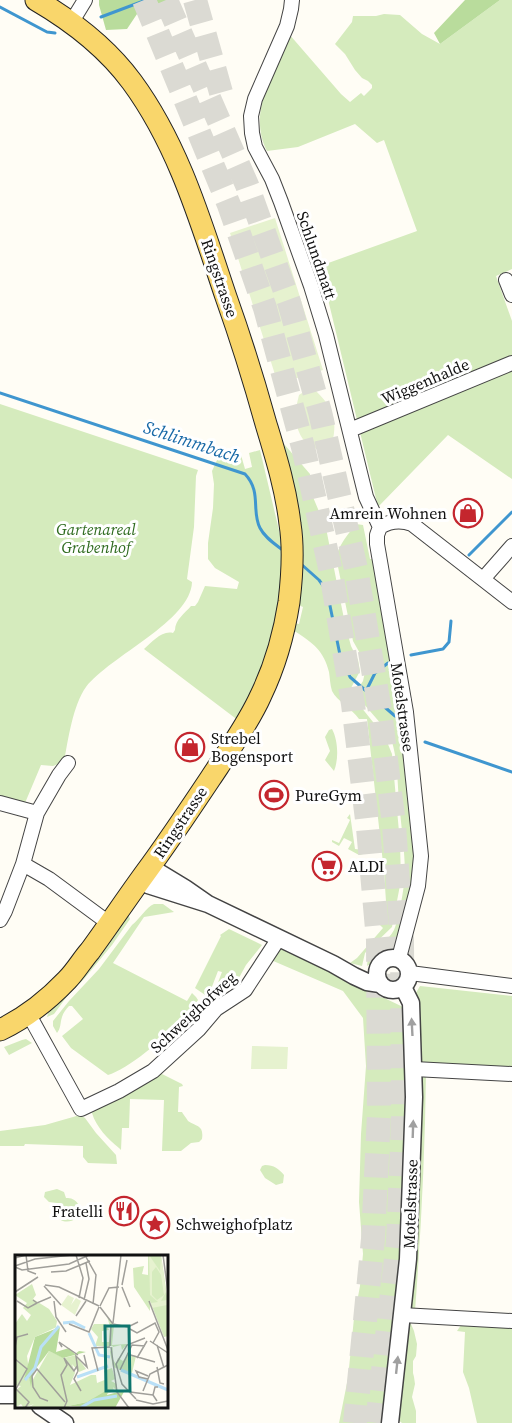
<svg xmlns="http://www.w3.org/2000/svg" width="512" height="1423" font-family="'Source Serif 4',serif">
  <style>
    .green { fill: #d5ebbd }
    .forest { fill: #b9dc9c }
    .pitch { fill: #e6f2cf }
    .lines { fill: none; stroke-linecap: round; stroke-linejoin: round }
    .stream { stroke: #3f96cf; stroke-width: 3 }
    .motorway-tunnel { stroke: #dbdad3; stroke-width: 24; stroke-dasharray: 24 12; stroke-linecap: butt }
    .minor-casing { stroke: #444; stroke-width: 16 }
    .tertiary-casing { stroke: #444; stroke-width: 19 }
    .primary-casing { stroke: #222; stroke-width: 23 }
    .minor { stroke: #fff; stroke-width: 14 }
    .tertiary { stroke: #fff; stroke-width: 16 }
    .primary { stroke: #f9d66b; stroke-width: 21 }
    .oneway { fill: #a0a0a0 }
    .labels { text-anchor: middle; stroke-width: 6; stroke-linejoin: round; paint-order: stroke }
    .street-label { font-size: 16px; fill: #111; stroke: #fff }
    .poi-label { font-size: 16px; fill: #111; stroke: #fff; text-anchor: start }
    .park-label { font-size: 16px; font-style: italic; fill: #2f6b1f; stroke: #fff }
    .water-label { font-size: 18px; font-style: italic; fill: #1768a6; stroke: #fff }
    .inset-river { fill: none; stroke: #b9e0f7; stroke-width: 3 }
    .inset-road { fill: none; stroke: #a09f9a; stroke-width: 1.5 }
    .view { fill: #0f766e; fill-opacity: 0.15; stroke: #0f766e; stroke-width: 3 }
    .inset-edge { fill: none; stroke: #111; stroke-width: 3 }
  </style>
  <rect width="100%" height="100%" fill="#fffdf5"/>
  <path class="green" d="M500,0H512V269L496,276L512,321V479L448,435L378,507L320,266L417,231L384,140L377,143L355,124L298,147L267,151C247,113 274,70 289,34L341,94L350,102L361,93L364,96L372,88V85L368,81L362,78L355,70L345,54L335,44L352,22L353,16H376L384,14L400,15L422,34L440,44Z
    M0,404L198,470L196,476L194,527L187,579L192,582C191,621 110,656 86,687C73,705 68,740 64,762L53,766L41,765L25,803L0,797Z
    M284,444L310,474V490L326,528L345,624L351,646L358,660L360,671L351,688L353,697L385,737L392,754L400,843L401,880L392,927L365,953L362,966L350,963L357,958L383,928L377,922L378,917L387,916L384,872L367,719H359C352,709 337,701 332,691C330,685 330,678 329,672C324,651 313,643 296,632H293L294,623L299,624L303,607L298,605L295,490Z
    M260,450L282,543L281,587L277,621L267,658L239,721L144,649C152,642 162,630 173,633L175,630C175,620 185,613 191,606H195L198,602L205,586L237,589L239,582L215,568L208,559V543L213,508L214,484L212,471L218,458L229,459L241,455L245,469L252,467L249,453Z
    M356,524L363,525L370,559H374L399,710L416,866L412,892L396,944L389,952L367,966L368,956C377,947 388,941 394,930C399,919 404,888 405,875C405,851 401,825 399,801C397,779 398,752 388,732L357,696L356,692L363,681L365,672L362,657L353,641L336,557C339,545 348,534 356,524Z
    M332,729C338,740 339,759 334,771L325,760L330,751L325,737L329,730Z
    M350,814L355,849L363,850V854L359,855L348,849L352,842L344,838L339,846L332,842V840L339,843L350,820L347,818Z
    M154,904H163L174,912L144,917L113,963L187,1001L192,993L196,997L198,1000C185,1022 132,1068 108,1075L71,1048L62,1036L83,1019L72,1006H69C66,1009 63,1013 62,1017C60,1023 61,1028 57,1033L53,1026V1021L69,1001L99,969L132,925C140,919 146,907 154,904Z
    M128,914L130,919L112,945L84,979L68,995L54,1014L47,1017L49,1010Z
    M229,929L262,945L246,965L240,976L227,990L215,1000L212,998L222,972L218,971L208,997L195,988L221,936L220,935Z
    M278,949H282L401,1006L404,1011L407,1070L401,1238L398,1286L382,1423H339L348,1378L354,1318L360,1286L363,1254L359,1202L361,1134L366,1066L363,1018L343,991L271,960Z
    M420,986L512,996V1071L422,1064L420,1035L414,996Z
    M26,1039L32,1043L9,1055L4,1047L22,1040Z
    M160,1073L182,1084L183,1086L179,1087L178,1112H182C183,1114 187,1119 188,1121C197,1127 204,1125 202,1139L199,1142L191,1143L181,1151H162L164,1100L130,1099L129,1128H122L121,1150L119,1148C108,1139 96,1127 92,1113L94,1109L136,1085L139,1088Z
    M426,1074C425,1153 421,1232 415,1311H411L419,1076Z
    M80,1115L85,1118L96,1133L116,1155L117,1164L88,1163L83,1157V1146L25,1144L24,1146H0V1131L45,1125Z
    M265,1165C274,1165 279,1169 284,1175L283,1183L276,1185L265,1178L260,1170L262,1166Z
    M57,1189L64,1192L66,1198C71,1198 75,1199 78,1204C90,1223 49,1232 57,1203L49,1202L44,1197L45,1192Z
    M407,1323H409L411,1324L414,1331L417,1344L416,1356L413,1361V1373L414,1377L415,1384L412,1397L416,1411V1423H402L397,1419Z
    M461,1325L512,1327V1423H477L469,1388L463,1372L465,1332L457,1331Z"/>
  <path class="forest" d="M99,0H169L139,11L127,29L106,30L99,5Z
    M465,0H500L440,44L434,33Z"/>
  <path class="pitch" d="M275,218L323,370L278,384L230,233Z
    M315,390C329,404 336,413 334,433C333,439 333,443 330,448C311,455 297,437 296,419C295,411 297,403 299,395L305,391Z
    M252,1046L288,1047L287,1069H251Z"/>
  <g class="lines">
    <path class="stream" d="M0,7L47,32L55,33
      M101,17L146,0
      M0,393L245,474C262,492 251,511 260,528C265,538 275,544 284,551
      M469,555L512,512
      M301,564L319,580L327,591L340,655L350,677L395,716
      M411,655L443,649L449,642L451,621
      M366,691L375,673L388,663
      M425,742L512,772"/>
    <path class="motorway-tunnel" d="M144,0L229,205L265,308L303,447L331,572L353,704L368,828L378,940L379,1114L373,1239L355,1423
      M166,0L247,185L289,302L320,412L356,569L380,711L394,825L402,940L403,1121L398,1241L377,1423
      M195,0L222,96"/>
    <g class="minor-casing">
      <path id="minor" d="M292,0L291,9L287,26L255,99L251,116L252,133L255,147L272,179L281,202L311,286L326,335L366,497L380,527
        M71,23L85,0
        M506,280L512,295
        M350,430L512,363
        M380,527L377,535V544L406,712L421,856L418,886L399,958
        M380,527C390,521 401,520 412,524L512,602
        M483,579L512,546
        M0,803L37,813
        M23,864L49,879L110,924
        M0,920L5,911L23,864L37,813L59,775L68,763
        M410,973L512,986
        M28,1013L81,1109L119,1091L153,1071L199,1029L216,1009L245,990L279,938
        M414,1069L512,1074
        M402,1315L512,1321"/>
    </g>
    <g class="tertiary-casing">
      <path id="tertiary" d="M208,904L185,888L157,871L145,873L148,885L208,904L333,964L354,976L367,982L380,984
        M377 974a16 16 0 1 1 32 0a16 16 0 1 1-32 0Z
        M0,1395H16
        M40,1406L65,1423
        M390,1423L408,1259L414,1097L411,1003L403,987"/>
    </g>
    <g class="primary-casing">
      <path id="primary" d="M0,1030C25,1018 48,1000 67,980C76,971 82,960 90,951C109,925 127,898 146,872C171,838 194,803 218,767C233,744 250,720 261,695C275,666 284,634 289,602C292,577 294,549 290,524C286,489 276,457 266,424C254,381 241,339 226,297C201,223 179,146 132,82C107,48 72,21 36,0"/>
    </g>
    <use href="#minor" class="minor"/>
    <use href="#tertiary" class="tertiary"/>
    <use href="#primary" class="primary"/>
  </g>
  <defs><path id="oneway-solid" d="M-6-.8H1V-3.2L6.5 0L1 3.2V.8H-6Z" transform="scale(1.5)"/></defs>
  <g class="oneway">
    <use href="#oneway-solid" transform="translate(412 1027) rotate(-93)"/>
    <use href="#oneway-solid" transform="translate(413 1129) rotate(-88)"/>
    <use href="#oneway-solid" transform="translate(397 1365) rotate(-84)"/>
  </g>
  <defs>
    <g id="shop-ring" transform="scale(1.5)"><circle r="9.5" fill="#fff" stroke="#c4262e" stroke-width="1.5"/><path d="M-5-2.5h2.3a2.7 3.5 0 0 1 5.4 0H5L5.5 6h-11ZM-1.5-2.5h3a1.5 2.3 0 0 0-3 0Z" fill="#c4262e"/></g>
    <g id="stadium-ring" transform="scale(1.5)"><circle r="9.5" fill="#fff" stroke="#c4262e" stroke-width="1.5"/><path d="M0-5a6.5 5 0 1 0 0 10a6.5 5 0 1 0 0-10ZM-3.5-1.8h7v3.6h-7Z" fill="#c4262e"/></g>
    <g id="supermarket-ring" transform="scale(1.5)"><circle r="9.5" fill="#fff" stroke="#c4262e" stroke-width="1.5"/><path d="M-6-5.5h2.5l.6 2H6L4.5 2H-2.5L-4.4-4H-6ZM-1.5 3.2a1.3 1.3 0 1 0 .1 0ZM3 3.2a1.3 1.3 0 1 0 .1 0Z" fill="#c4262e"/></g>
    <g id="restaurant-ring" transform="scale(1.5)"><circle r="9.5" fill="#fff" stroke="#c4262e" stroke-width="1.5"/><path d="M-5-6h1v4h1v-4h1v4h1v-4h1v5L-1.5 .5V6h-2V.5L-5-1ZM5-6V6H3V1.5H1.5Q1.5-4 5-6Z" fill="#c4262e"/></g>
    <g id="sight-ring" transform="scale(1.5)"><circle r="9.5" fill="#fff" stroke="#c4262e" stroke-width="1.5"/><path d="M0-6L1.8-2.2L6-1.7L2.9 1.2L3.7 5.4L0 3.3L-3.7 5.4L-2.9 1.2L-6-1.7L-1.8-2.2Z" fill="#c4262e"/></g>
  </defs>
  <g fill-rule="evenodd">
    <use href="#shop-ring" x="468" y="513"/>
    <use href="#shop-ring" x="190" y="747"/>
    <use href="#stadium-ring" x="274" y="795"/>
    <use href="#supermarket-ring" x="327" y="866"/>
    <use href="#restaurant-ring" x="124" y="1211"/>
    <use href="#sight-ring" x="155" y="1224"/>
  </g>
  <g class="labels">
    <g class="street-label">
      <text transform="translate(317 255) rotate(71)" y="6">Schlundmatt</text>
      <text transform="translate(220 278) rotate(71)" y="6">Ringstrasse</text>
      <text transform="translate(425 381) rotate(-23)" y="6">Wiggenhalde</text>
      <text transform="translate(403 707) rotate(82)" y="6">Motelstrasse</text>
      <text transform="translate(180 822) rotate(-56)" y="6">Ringstrasse</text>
      <text transform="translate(193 1012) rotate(-43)" y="6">Schweighofweg</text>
      <text transform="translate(410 1204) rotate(-88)" y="6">Motelstrasse</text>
    </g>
    <g class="poi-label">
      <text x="447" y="519" text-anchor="end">Amrein Wohnen</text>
      <text x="211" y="744">Strebel<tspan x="211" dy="18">Bogensport</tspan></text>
      <text x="295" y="801">PureGym</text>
      <text x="348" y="872">ALDI</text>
      <text x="103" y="1217" text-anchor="end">Fratelli</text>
      <text x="176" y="1230">Schweighofplatz</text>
    </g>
    <g class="park-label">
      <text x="96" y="535">Gartenareal<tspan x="96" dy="18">Grabenhof</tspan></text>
    </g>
    <g class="water-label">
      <text transform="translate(192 442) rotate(18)" y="6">Schlimmbach</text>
    </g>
  </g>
  <g transform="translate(15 1255)">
    <rect width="153" height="153" fill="#fffdf5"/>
    <path d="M133,0H146L153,48V81L149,82L135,46V56L119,32L118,13L129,11L127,19L133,20ZM17,29L21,40L18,44L34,54L42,66L41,72L44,71L20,82L12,101L14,116L10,125L14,122L16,128L34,96L49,103L61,100L71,114L64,117L57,109L60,118L55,130L76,120H81L82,128L92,124L89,116L97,113L100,124L96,126L102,129L101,135L98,132L99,136L72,147L53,151L58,153H13L19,149L9,153L6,149L0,153V136L6,131L0,130V69L7,59L12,66L16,60L8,53L12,48L0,40ZM92,61L99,70L97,90L112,89L107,95L106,90L98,92L97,103L101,109L103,103L108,106L113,99L121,101L117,118L98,112L95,97L98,91H80L83,82L76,74L79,69H91L94,75L87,76V87H94L95,72Z" fill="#d5ebbd"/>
    <path d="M45,72L41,97L54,93L60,99L64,96L71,97L48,103L34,96L19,116L16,132L14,122L9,125L20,82ZM94,134L92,140L110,135L100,153L53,151L72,147Z" fill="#b9dc9c"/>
    <path d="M134,0L145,16L146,0L151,37L146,46L152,45V50L137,53L136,48L143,47L135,40ZM141,12L146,20L149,40L142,45L137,40V17ZM53,40L59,43L56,50L61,43L66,46L60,60L46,50Z" fill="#e6f2cf" fill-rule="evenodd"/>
    <path class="inset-river" d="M48,68L58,67L70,73M74,78L84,100L95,102M106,115L153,135M62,122L93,111M10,125L20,113L26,92L44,71M65,153L79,145L102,141"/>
    <path class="inset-road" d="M61,0L68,23L64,43M148,0L153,37M71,2L81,20L78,49M0,3L11,0L13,16L21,19M0,11L20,4L57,0M0,12L7,15L54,9L74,0M36,17L51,16L75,6M30,30L44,32L84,51M107,30L112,5M29,31L46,50M107,32L115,52M0,37L23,22M18,45L22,48L36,42M69,45L74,24L71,8M2,46L13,53L22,48M39,46L41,62L51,77M134,46L153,95M85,51L94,33L104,32M85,52L98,69L113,72L123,67M61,61L71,46M98,68L106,0M54,69L74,77L84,52M115,74L122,78L140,68L144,77L138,88M135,86L153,98M142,90L149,113M95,91L96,69M0,92L2,82L13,79M47,92L44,87L63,100M96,92L102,137L114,153M112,99L140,107M122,103L132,86M0,104L12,114L1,134M142,112L145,128L149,129M105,115L117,90L130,91M63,116L59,124L66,136M83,116L77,93L95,92M133,124L124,122L121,116L133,121M1,134L14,147L10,153M128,136L135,119L153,110M115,137L138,140M121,144L107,129L101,109L112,90L130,83M121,145L138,149L153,146M33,146L25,143L18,132L17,121L22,114L50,147M142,146L138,140L140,132H143M49,153L52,146L46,120L52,110L49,103L59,116L62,111L63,116L61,101L72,112L69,100"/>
    <path class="view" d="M90,71H114L115,136H91Z"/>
    <rect width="153" height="153" class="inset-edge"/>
  </g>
</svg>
